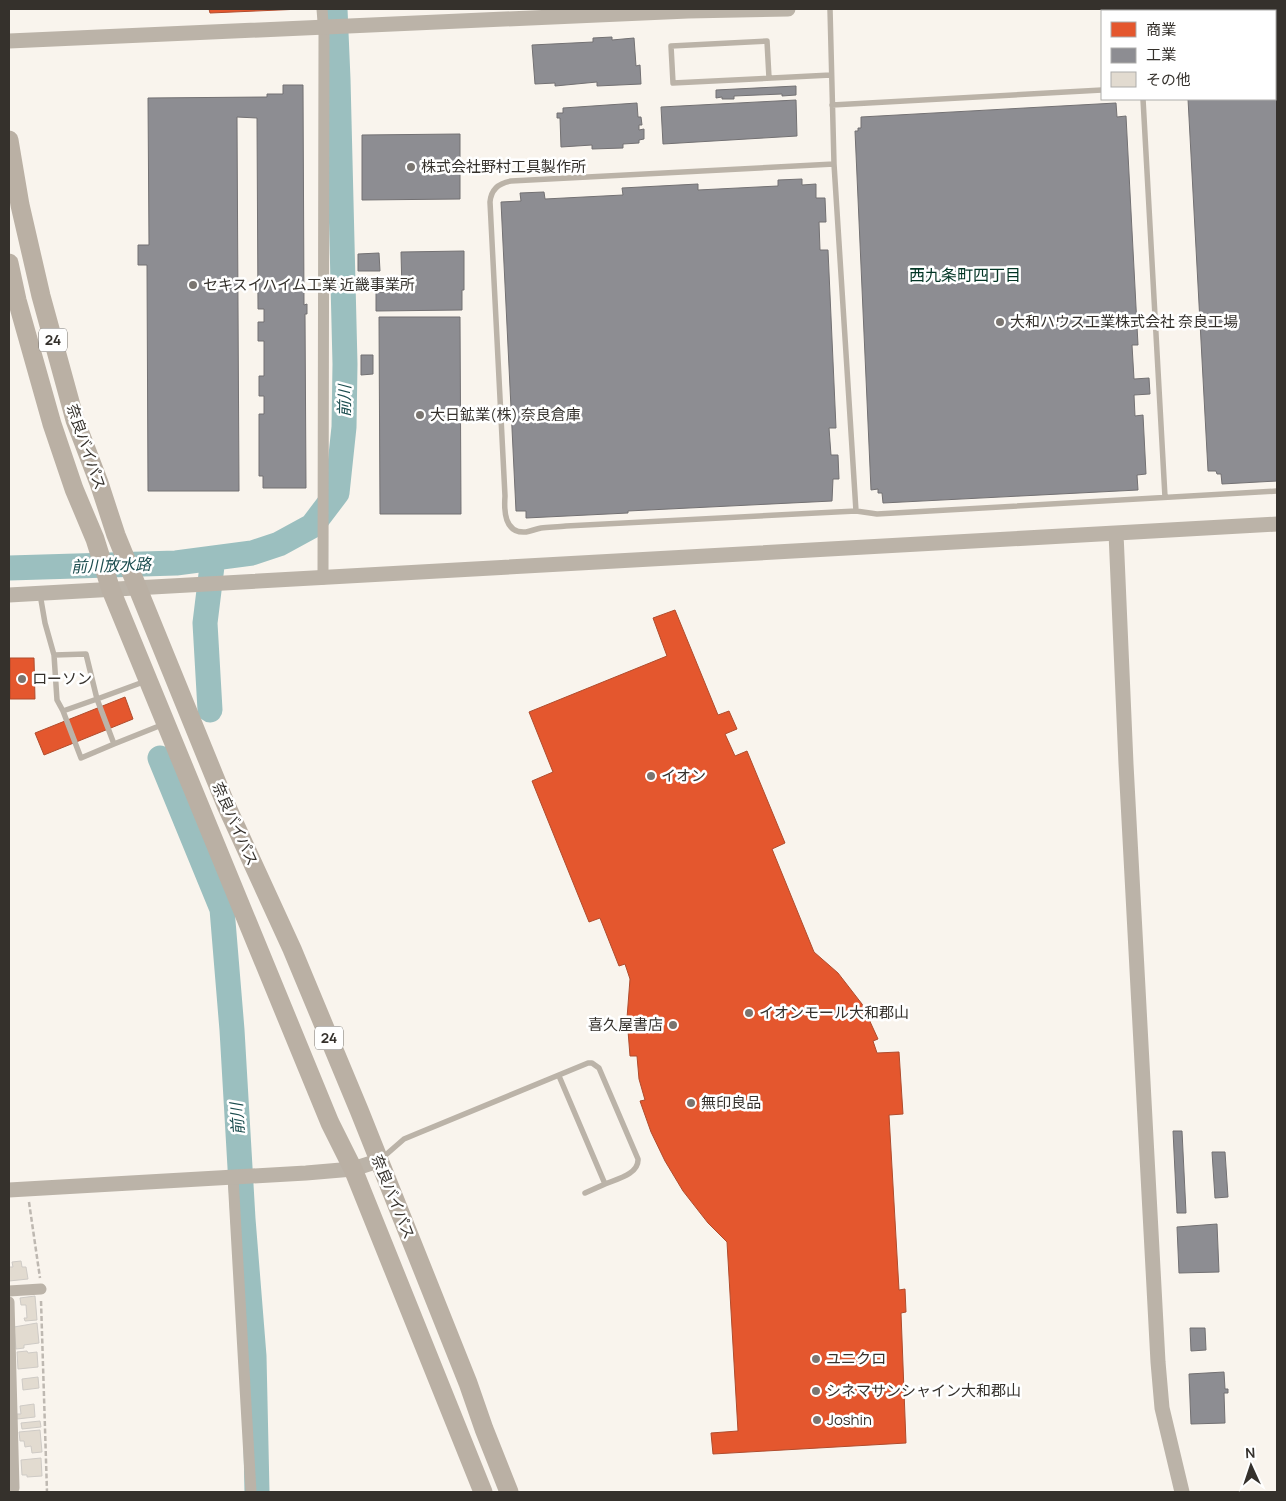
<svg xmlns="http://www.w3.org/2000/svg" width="1286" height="1501" font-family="Manrope,'Noto Sans JP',sans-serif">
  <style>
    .shops { fill: #e4572e; stroke: #b04c2d }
    .industry { fill: #8d8d92; stroke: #737173 }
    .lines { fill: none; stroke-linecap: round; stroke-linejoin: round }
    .river { stroke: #9bbfbf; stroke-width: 25 }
    .building { fill: #e2dbd0; stroke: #cfcbc6 }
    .path { stroke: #beb8b1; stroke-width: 2.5; stroke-dasharray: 5 2.5; stroke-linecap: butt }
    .service { stroke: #bbb3a8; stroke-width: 5.5 }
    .minor { stroke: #bbb3a8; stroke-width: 11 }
    .tertiary { stroke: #bbb3a8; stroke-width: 15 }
    .trunk { stroke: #bab0a4; stroke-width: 19 }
    .poi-dot { fill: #7a7570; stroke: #fff; stroke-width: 2 }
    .labels { text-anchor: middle; stroke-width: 5; stroke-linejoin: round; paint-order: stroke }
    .shield { fill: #fff; stroke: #726f6b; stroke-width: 1 }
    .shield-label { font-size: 14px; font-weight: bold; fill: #35312c }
    .poi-label { font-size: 15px; fill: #35312c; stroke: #fff; text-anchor: start }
    .street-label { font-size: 15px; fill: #35312c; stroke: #fff }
    .neighbourhood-label { font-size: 16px; fill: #023524; stroke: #fff }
    .water-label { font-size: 16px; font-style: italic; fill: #1c4d4f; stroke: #fff }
  </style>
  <rect width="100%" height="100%" fill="#f9f4ed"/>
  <path class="shops" d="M209,9H302L210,13Z
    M675,610L718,715L729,711L737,729L725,734L735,756L747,751L785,843L772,849L814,952L838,973L862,1004L878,1039L873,1041L877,1053L899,1052L903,1114L889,1115L899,1290L905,1289L906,1312L901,1313L906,1443L713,1454L711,1433L738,1431L727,1242L708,1223L683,1191L665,1161L651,1132L640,1101L645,1100L639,1079L637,1056H630L627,1018L630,979L625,964L619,966L600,918L589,922L532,781L553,772L529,712L667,656L653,618Z
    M10,658H34L35,699H10Z
    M125,697L133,719L44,755L35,733Z"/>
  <path class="industry" d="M612,37V40L634,38L636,66L640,65L641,84L597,86V82L555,86V83L535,84L532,45L593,42V38Z
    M1275,67H1277V481L1222,484L1221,474H1217L1216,471H1208L1188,99H1275Z
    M283,85H303L304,305L307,304V314H305L306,488H263V476H259V414H264V396H259V376H264V341H258V322H264V309H258L257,118L237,117L239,491H148L147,265H138V245H149L148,98L267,97V94H283Z
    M796,86V95L782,96V94L734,96V99H722V97L716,98V90Z
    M796,100L797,136L663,144L661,107Z
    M637,103L638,117H641L642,125H639V130L644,129V139L639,140V143L623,144V148L592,149V145L561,147L560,118H557V113H563V108Z
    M1116,103L1117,117L1126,116L1138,345H1132L1134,379L1149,378L1150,394L1134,395L1135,416L1143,415L1146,474L1137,475L1138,490L883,503L882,493H878V489L871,490L855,131H858V128H861V117Z
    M460,134V199L362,200V135Z
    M802,179V185L816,184V198H825L826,222H819L820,250H828L836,428H829L831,455H838L839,479H833L832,501L628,511V513L526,518V511H516L501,202L521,201L520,193L544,192L545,199L623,195L622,188L698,184V190L778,186V180Z
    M464,251V290H462V310L376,311V292H402L401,252Z
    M379,253L380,271H358V254Z
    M379,317H460L461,514H380Z
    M361,355H373V374L361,375Z
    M1173,1131H1182L1186,1213H1177Z
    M1212,1152H1225L1228,1197L1215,1198Z
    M1217,1224L1219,1272L1179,1273L1177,1227Z
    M1190,1328H1205L1206,1350L1191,1351Z
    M1224,1372L1225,1389H1228V1393H1224L1225,1423L1191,1424L1189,1374Z"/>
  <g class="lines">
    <path class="river" d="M9,568L176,563L252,553L279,544L312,526L337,493L344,427L345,364L338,79L335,9
      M210,710L205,623L213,558
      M160,758L222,909L232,1030L243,1219L254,1356L257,1492"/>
  </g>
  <path class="building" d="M21,1261L22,1267H26L28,1279L9,1281V1267H13L12,1262Z
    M35,1296L37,1320L25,1321L24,1318H27L26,1305H21L20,1298Z
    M37,1323L39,1343L24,1345V1348L16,1349L14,1327Z
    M27,1351L28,1353L37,1352L38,1367L18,1369L17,1352Z
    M38,1377L39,1388L23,1390L22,1379Z
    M34,1404L35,1417L17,1419V1414H21L20,1406Z
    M40,1421L41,1427L22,1429L21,1423Z
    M40,1430L42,1452L32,1453L31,1446L25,1447L24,1441H20L19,1432Z
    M41,1458L42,1476L27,1477V1475H22L21,1460Z"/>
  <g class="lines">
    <path class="path" d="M29,1202L40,1278
      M41,1301L47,1492"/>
    <path class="service" d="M830,9L834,164
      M1275,56H1277
      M769,78L767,41L671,46L673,83L831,75
      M1143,99L1165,497
      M832,105L1102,90
      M834,164L856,511L566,526C558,527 549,527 541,528C536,529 531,531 526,532C504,534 504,510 505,496L490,202C491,189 499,183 511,181Z
      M856,511L877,514L1277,491
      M40,594L45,623L54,655L86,654L97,699L146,681
      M54,655L57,700L63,711L97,699L114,744L164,724
      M63,711L81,758L114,744
      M381,1159L404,1139L416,1134L588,1063H592L599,1068L638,1159C639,1174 617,1179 605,1184L559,1076
      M585,1193L605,1184"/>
    <path class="minor" d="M322,9L324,35L323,579
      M233,1177L251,1492
      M9,1291L41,1289
      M9,1302L14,1488H9"/>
    <path class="tertiary" d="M9,41L688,11L788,9
      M1116,533L1126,764L1158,1362L1162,1408L1182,1492
      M9,595L1277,524
      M9,1190L306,1173L353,1169L378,1161"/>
    <path class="trunk" d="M9,140L20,205L41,296L75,420L99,483L116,535L226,805L292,949L359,1110L468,1383L484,1429L509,1492
      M9,263L17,300L52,424L74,489L95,539L111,590L330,1123L353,1169L483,1492"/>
  </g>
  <g class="poi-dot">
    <circle cx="411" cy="167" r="5"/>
    <circle cx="193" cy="285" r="5"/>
    <circle cx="1000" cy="322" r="5"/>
    <circle cx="420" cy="415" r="5"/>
    <circle cx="22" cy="679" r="5"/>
    <circle cx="651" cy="776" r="5"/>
    <circle cx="749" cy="1013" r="5"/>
    <circle cx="673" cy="1025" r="5"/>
    <circle cx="691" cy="1103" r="5"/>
    <circle cx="816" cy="1359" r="5"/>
    <circle cx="816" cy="1391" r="5"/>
    <circle cx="817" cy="1420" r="5"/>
  </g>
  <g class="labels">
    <g class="shield">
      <rect x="39" y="328.5" width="28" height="23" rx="4"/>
      <rect x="315" y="1026.5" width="28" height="23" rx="4"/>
    </g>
    <g class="shield-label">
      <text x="53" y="345">24</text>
      <text x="329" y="1043">24</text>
    </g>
    <g class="poi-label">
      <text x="421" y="172">株式会社野村工具製作所</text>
      <text x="203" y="290">セキスイハイム工業 近畿事業所</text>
      <text x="1010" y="327">大和ハウス工業株式会社 奈良工場</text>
      <text x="430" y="420">大日鉱業(株) 奈良倉庫</text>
      <text x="32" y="684">ローソン</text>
      <text x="661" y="781">イオン</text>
      <text x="759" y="1018">イオンモール大和郡山</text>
      <text x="663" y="1030" text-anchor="end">喜久屋書店</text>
      <text x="701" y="1108">無印良品</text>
      <text x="826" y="1364">ユニクロ</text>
      <text x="826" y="1396">シネマサンシャイン大和郡山</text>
      <text x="827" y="1425">Joshin</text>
    </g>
    <g class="street-label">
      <text transform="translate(86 447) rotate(71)" y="5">奈良バイパス</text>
      <text transform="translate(235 824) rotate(66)" y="5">奈良バイパス</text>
      <text transform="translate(393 1197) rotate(68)" y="5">奈良バイパス</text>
    </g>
    <g class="neighbourhood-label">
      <text x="965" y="281">西九条町四丁目</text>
    </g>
    <g class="water-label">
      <text transform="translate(344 401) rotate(-89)" y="6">前川</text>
      <text transform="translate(111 565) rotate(-2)" y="6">前川放水路</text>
      <text transform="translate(237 1119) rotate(-94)" y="6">前川</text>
    </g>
  </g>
  <rect width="1286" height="1501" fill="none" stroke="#35312c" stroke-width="20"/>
  <rect x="1101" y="10" width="175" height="90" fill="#ffffff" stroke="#aeadab"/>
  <rect x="1111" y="22" width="25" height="15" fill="#e4572e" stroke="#aeadab"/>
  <text x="1146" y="35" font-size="15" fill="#35312c">商業</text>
  <rect x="1111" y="48" width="25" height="15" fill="#8d8d92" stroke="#aeadab"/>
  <text x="1146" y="60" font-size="15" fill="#35312c">工業</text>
  <rect x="1111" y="72" width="25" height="15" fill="#e2dbd0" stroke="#aeadab"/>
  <text x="1146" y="85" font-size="15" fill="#35312c">その他</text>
  <g transform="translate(1251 1466) rotate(357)" stroke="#ffffff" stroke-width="4" paint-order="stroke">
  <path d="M0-4L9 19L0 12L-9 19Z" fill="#35312c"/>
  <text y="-8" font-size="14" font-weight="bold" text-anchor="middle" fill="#35312c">N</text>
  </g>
</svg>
